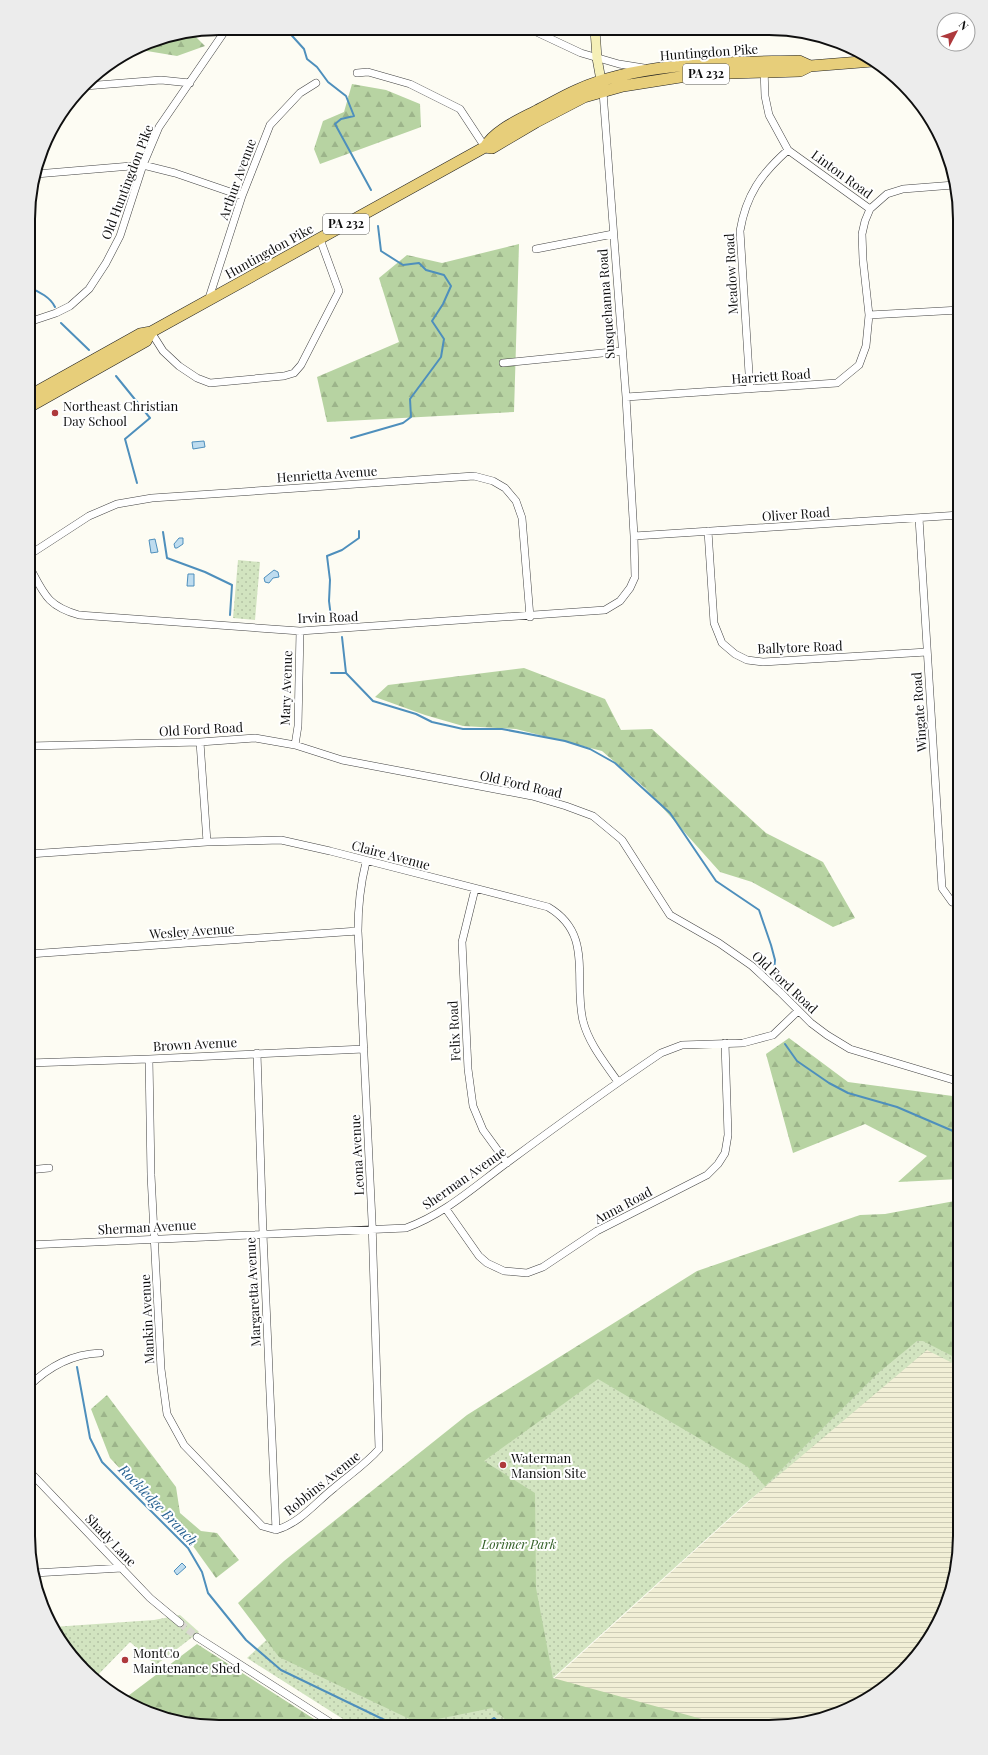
<svg xmlns="http://www.w3.org/2000/svg" width="988" height="1755" font-family="'Playfair Display',serif">
  <style>
    .farmland { fill: url(#farmland-rules) }
    .grass { fill: url(#grass-dots) }
    .forest { fill: url(#forest-firs) }
    .water { fill: #bedcef; stroke: #4e8fbc }
    .lines { fill: none; stroke-linecap: round; stroke-linejoin: round }
    .stream { stroke: #4e8fbc; stroke-width: 2 }
    .minor-tunnel { stroke: #d9d8d1; stroke-width: 7; stroke-dasharray: 7 3.5; stroke-linecap: butt }
    .minor-casing { stroke: #424242; stroke-width: 8 }
    .secondary-casing { stroke: #313131; stroke-width: 10 }
    .primary-casing { stroke: #202020; stroke-width: 12 }
    .minor { stroke: #fff; stroke-width: 7 }
    .secondary { stroke: #f5efb7; stroke-width: 9 }
    .primary { stroke: #e7ce7a; stroke-width: 11 }
    .poi-dot { fill: #ae393c; stroke: #fff; stroke-width: 1.5 }
    .labels { text-anchor: middle; stroke-width: 4; stroke-linejoin: round; paint-order: stroke }
    .shield { fill: #fff; stroke: #575757; stroke-width: 1 }
    .shield-label { font-size: 12px; font-weight: bold; fill: #0f0f0f }
    .street-label { font-size: 13px; fill: #0f0f0f; stroke: #fff }
    .poi-label { font-size: 13px; fill: #0f0f0f; stroke: #fff; text-anchor: start }
    .park-label { font-size: 13px; font-style: italic; fill: #325f27; stroke: #fff }
    .water-label { font-size: 14px; font-style: italic; fill: #286292; stroke: #fff }
    .rim { fill: none; stroke: #0f0f0f; stroke-width: 2 }
  </style>
  <defs>
    <pattern id="farmland-rules" width="6" height="5" patternUnits="userSpaceOnUse"><rect width="6" height="5" fill="#f1efd6"/><path d="M0 2.5h6" fill="none" stroke="#cdccb6"/></pattern>
    <pattern id="grass-dots" width="8" height="8" patternUnits="userSpaceOnUse"><rect width="8" height="8" fill="#d2e4c0"/><path d="M2 2h.1M6 6h.1" fill="none" stroke="#b3c2a4" stroke-width="1.8" stroke-linecap="round"/></pattern>
    <pattern id="forest-firs" width="22" height="20" patternUnits="userSpaceOnUse"><rect width="22" height="20" fill="#b7d3a2"/><path d="M5 1l3.5 6h-7zM16 11l3.5 6h-7z" fill="#9cb48a"/></pattern>
  </defs>
  <rect width="100%" height="100%" fill="#fdfcf3"/>
  <path class="farmland" d="M921,1345L960,1364V1549L946,1609L920,1653L885,1688L831,1717L769,1727L508,1726L504,1724Z"/>
  <path class="grass" d="M238,560L260,562L255,620L233,618Z
    M960,1229V1367L927,1350L745,1504L553,1678L552,1676L497,1726H354L247,1658L274,1633L472,1426Z
    M180,1615L199,1632L156,1665L130,1642L93,1680L60,1642L53,1627L154,1620Z"/>
  <path class="forest" d="M192,33L205,46L177,56L135,49L146,42Z
    M352,84L386,90L420,104L421,127L320,164L314,149L323,121L344,112Z
    M519,244L514,412L327,422L317,377L399,342L379,278L407,255L442,263Z
    M524,668L605,699L621,730L652,729L766,833L823,862L855,918L833,927L752,882L720,872L645,788L602,751L516,729L463,726L425,715L375,697L388,685Z
    M789,1038L848,1082L960,1097V1179L898,1182L927,1156L865,1124L793,1153L766,1054Z
    M960,1200V1360L923,1341H917L878,1373L765,1486L748,1467L598,1379L484,1461L535,1493L536,1588L553,1678L720,1724V1727L513,1726L492,1708L418,1723L279,1657L238,1603L284,1561L467,1415L697,1271L860,1215L885,1214Z
    M107,1395L176,1487L180,1513L201,1531L217,1533L239,1560L216,1578L193,1546L110,1458L91,1409Z
    M197,1644L325,1726L193,1725L145,1712L124,1699Z"/>
  <path class="water" d="M204,441L205,447L193,449L192,442Z
    M179,538H183V544L177,548H175L174,544Z
    M155,539L158,552L151,553L149,540Z
    M274,570L278,572L279,577L273,578L269,583L265,582L264,578Z
    M188,574H194V586H187Z
    M182,1563L186,1567L177,1575L174,1571Z"/>
  <g class="lines">
    <path class="stream" d="M285,28L304,49L307,59L317,67L328,82L346,96L354,116L341,119L335,124L371,190
      M29,288C39,291 51,298 55,307
      M61,323L89,350
      M116,376L150,418L125,439L137,483
      M351,438L403,423L411,417L410,399L441,357L444,339L432,321L443,304L451,286L444,275L426,270L419,263L403,265L381,251L378,226
      M163,532L167,558L205,572L232,585L230,615
      M331,617L329,601L330,580L327,556L342,550L359,538V531
      M342,637L346,673L373,701L416,714L432,722L463,729H502L565,741L590,749L615,763L670,813L716,881L759,910L771,945L775,960L774,970
      M331,673H346
      M785,1044L797,1061L829,1083L848,1093L897,1107L960,1134
      M77,1367L90,1438L102,1462L188,1548L202,1572L208,1593L246,1640L281,1670L397,1726
      M482,1726L494,1718L503,1726"/>
    <path class="minor-tunnel" d="M180,1623L197,1637"/>
    <g class="minor-casing">
      <path id="minor" d="M532,30L581,53L619,64L644,68
        M357,73L368,72L410,84L460,109L485,147
        M85,86L161,80L190,83
        M36,174L143,165L175,173L242,196
        M870,209L887,194L903,189L954,185
        M536,249L613,234
        M208,301L242,196L270,125L300,93L316,83
        M869,315L960,310
        M29,322L56,313L70,306L89,289L106,263L120,236L143,165L159,127L227,28
        M151,332L163,351L179,366L197,378L210,383L284,376L294,373L301,365L339,291L320,239
        M503,363L622,351
        M750,389L740,231C746,195 761,174 788,150
        M626,397L837,383L859,365L866,346L869,315L863,260L862,234L865,221L870,209L788,150L769,115L765,96L764,69
        M919,518L942,888L952,902
        M708,531L714,623L722,643L735,654L747,660L763,662L927,652
        M634,536L960,515
        M29,555L89,516L117,504L152,498L474,476L493,481L505,488L516,501L522,518L530,617
        M29,566C44,594 47,606 79,615L300,631L605,610L620,601L630,588L635,577L634,536L626,397L603,92
        M200,742L207,842
        M295,745L298,726L300,631
        M29,746L200,742L255,738L295,745L342,760L532,796L566,806L593,816L622,840L670,915L719,943L752,966L780,992L811,1023L827,1035L850,1049L960,1082
        M29,854L207,842L281,840L330,851L548,907C594,934 573,978 583,1021C589,1044 605,1063 618,1082
        M475,889L462,942L468,1069L473,1106L483,1130L507,1163
        M29,954L358,931
        M257,1053L263,1234L276,1530
        M149,1059L151,1175L161,1369L167,1414L184,1445L262,1526L276,1530
        M29,1063L149,1059L364,1049
        M28,1170L49,1168
        M446,1209L479,1256L487,1263L504,1271L527,1273L543,1267L597,1231L707,1175L718,1164L725,1153L728,1135L725,1043
        M28,1245L406,1228C445,1214 475,1186 508,1162C558,1125 609,1088 661,1053L682,1045L743,1043L773,1035L798,1011
        M28,1387C48,1367 73,1354 100,1353
        M28,1470L150,1598L180,1623
        M276,1530C300,1523 315,1503 334,1488C349,1475 366,1464 379,1449L372,1221L358,931C358,905 360,886 366,862
        M34,1573L122,1568
        M197,1637L336,1726"/>
    </g>
    <g class="secondary-casing">
      <path id="secondary" d="M595,30L597,58L602,86"/>
    </g>
    <g class="primary-casing">
      <path id="primary" d="M485,147L492,148L536,122L584,97L623,86L699,74L800,71L810,66L873,61
        M29,396L140,334L151,332L485,147C495,130 519,120 536,111C550,104 563,96 577,90C641,61 730,63 799,61L810,66
        M29,407L146,341L151,332"/>
    </g>
    <use href="#minor" class="minor"/>
    <use href="#secondary" class="secondary"/>
    <use href="#primary" class="primary"/>
  </g>
  <g class="poi-dot">
    <circle cx="55" cy="413" r="4"/>
    <circle cx="503" cy="1465" r="4"/>
    <circle cx="125" cy="1660" r="4"/>
  </g>
  <g class="labels">
    <g class="shield">
      <rect x="683" y="64" width="46" height="20" rx="3"/>
      <rect x="323" y="214" width="46" height="20" rx="3"/>
    </g>
    <g class="shield-label">
      <text x="706" y="78">PA 232</text>
      <text x="346" y="228">PA 232</text>
    </g>
    <g class="street-label">
      <text transform="translate(709 52) rotate(-4)" y="5">Huntingdon Pike</text>
      <text transform="translate(842 174) rotate(36)" y="5">Linton Road</text>
      <text transform="translate(237 179) rotate(-70)" y="5">Arthur Avenue</text>
      <text transform="translate(127 182) rotate(-69)" y="5">Old Huntingdon Pike</text>
      <text transform="translate(269 251) rotate(-29)" y="5">Huntingdon Pike</text>
      <text transform="translate(731 274) rotate(-93)" y="5">Meadow Road</text>
      <text transform="translate(606 304) rotate(-94)" y="5">Susquehanna Road</text>
      <text transform="translate(771 376) rotate(-4)" y="5">Harriett Road</text>
      <text transform="translate(327 474) rotate(-4)" y="5">Henrietta Avenue</text>
      <text transform="translate(796 514) rotate(-4)" y="5">Oliver Road</text>
      <text transform="translate(328 617) rotate(-2)" y="5">Irvin Road</text>
      <text transform="translate(800 647) rotate(-2)" y="5">Ballytore Road</text>
      <text transform="translate(286 688) rotate(-88)" y="5">Mary Avenue</text>
      <text transform="translate(919 712) rotate(-94)" y="5">Wingate Road</text>
      <text transform="translate(201 729) rotate(-3)" y="5">Old Ford Road</text>
      <text transform="translate(521 784) rotate(13)" y="5">Old Ford Road</text>
      <text transform="translate(391 855) rotate(15)" y="5">Claire Avenue</text>
      <text transform="translate(192 931) rotate(-4)" y="5">Wesley Avenue</text>
      <text transform="translate(785 982) rotate(43)" y="5">Old Ford Road</text>
      <text transform="translate(454 1031) rotate(-93)" y="5">Felix Road</text>
      <text transform="translate(195 1044) rotate(-3)" y="5">Brown Avenue</text>
      <text transform="translate(357 1155) rotate(-93)" y="5">Leona Avenue</text>
      <text transform="translate(464 1178) rotate(-35)" y="5">Sherman Avenue</text>
      <text transform="translate(623 1205) rotate(-28)" y="5">Anna Road</text>
      <text transform="translate(147 1227) rotate(-3)" y="5">Sherman Avenue</text>
      <text transform="translate(253 1292) rotate(-93)" y="5">Margaretta Avenue</text>
      <text transform="translate(147 1319) rotate(-93)" y="5">Mankin Avenue</text>
      <text transform="translate(322 1483) rotate(-39)" y="5">Robbins Avenue</text>
      <text transform="translate(111 1540) rotate(46)" y="5">Shady Lane</text>
    </g>
    <g class="poi-label">
      <text x="63" y="411">Northeast Christian<tspan x="63" dy="15">Day School</tspan></text>
      <text x="511" y="1463">Waterman<tspan x="511" dy="15">Mansion Site</tspan></text>
      <text x="133" y="1658">MontCo<tspan x="133" dy="15">Maintenance Shed</tspan></text>
    </g>
    <g class="park-label">
      <text x="519" y="1549">Lorimer Park</text>
    </g>
    <g class="water-label">
      <text transform="translate(158 1505) rotate(46)" y="5">Rockledge Branch</text>
    </g>
  </g>
  <path d="M0 0H988V1755H0ZM219 35H769A184 184 0 0 1 953 219V1536A184 184 0 0 1 769 1720H219A184 184 0 0 1 35 1536V219A184 184 0 0 1 219 35Z" fill="#ececec" fill-rule="evenodd"/>
  <path class="rim" d="M219 35H769A184 184 0 0 1 953 219V1536A184 184 0 0 1 769 1720H219A184 184 0 0 1 35 1536V219A184 184 0 0 1 219 35Z"/>
  <g transform="translate(956 32) rotate(49)"><circle r="19" fill="#ffffff" stroke="#9f9f9f"/>
  <path d="M0-3L7 15L0 10L-7 15Z" fill="#ae393c"/>
  <text y="-6" font-size="11" font-weight="bold" text-anchor="middle" fill="#0f0f0f">N</text>
  </g>
</svg>
